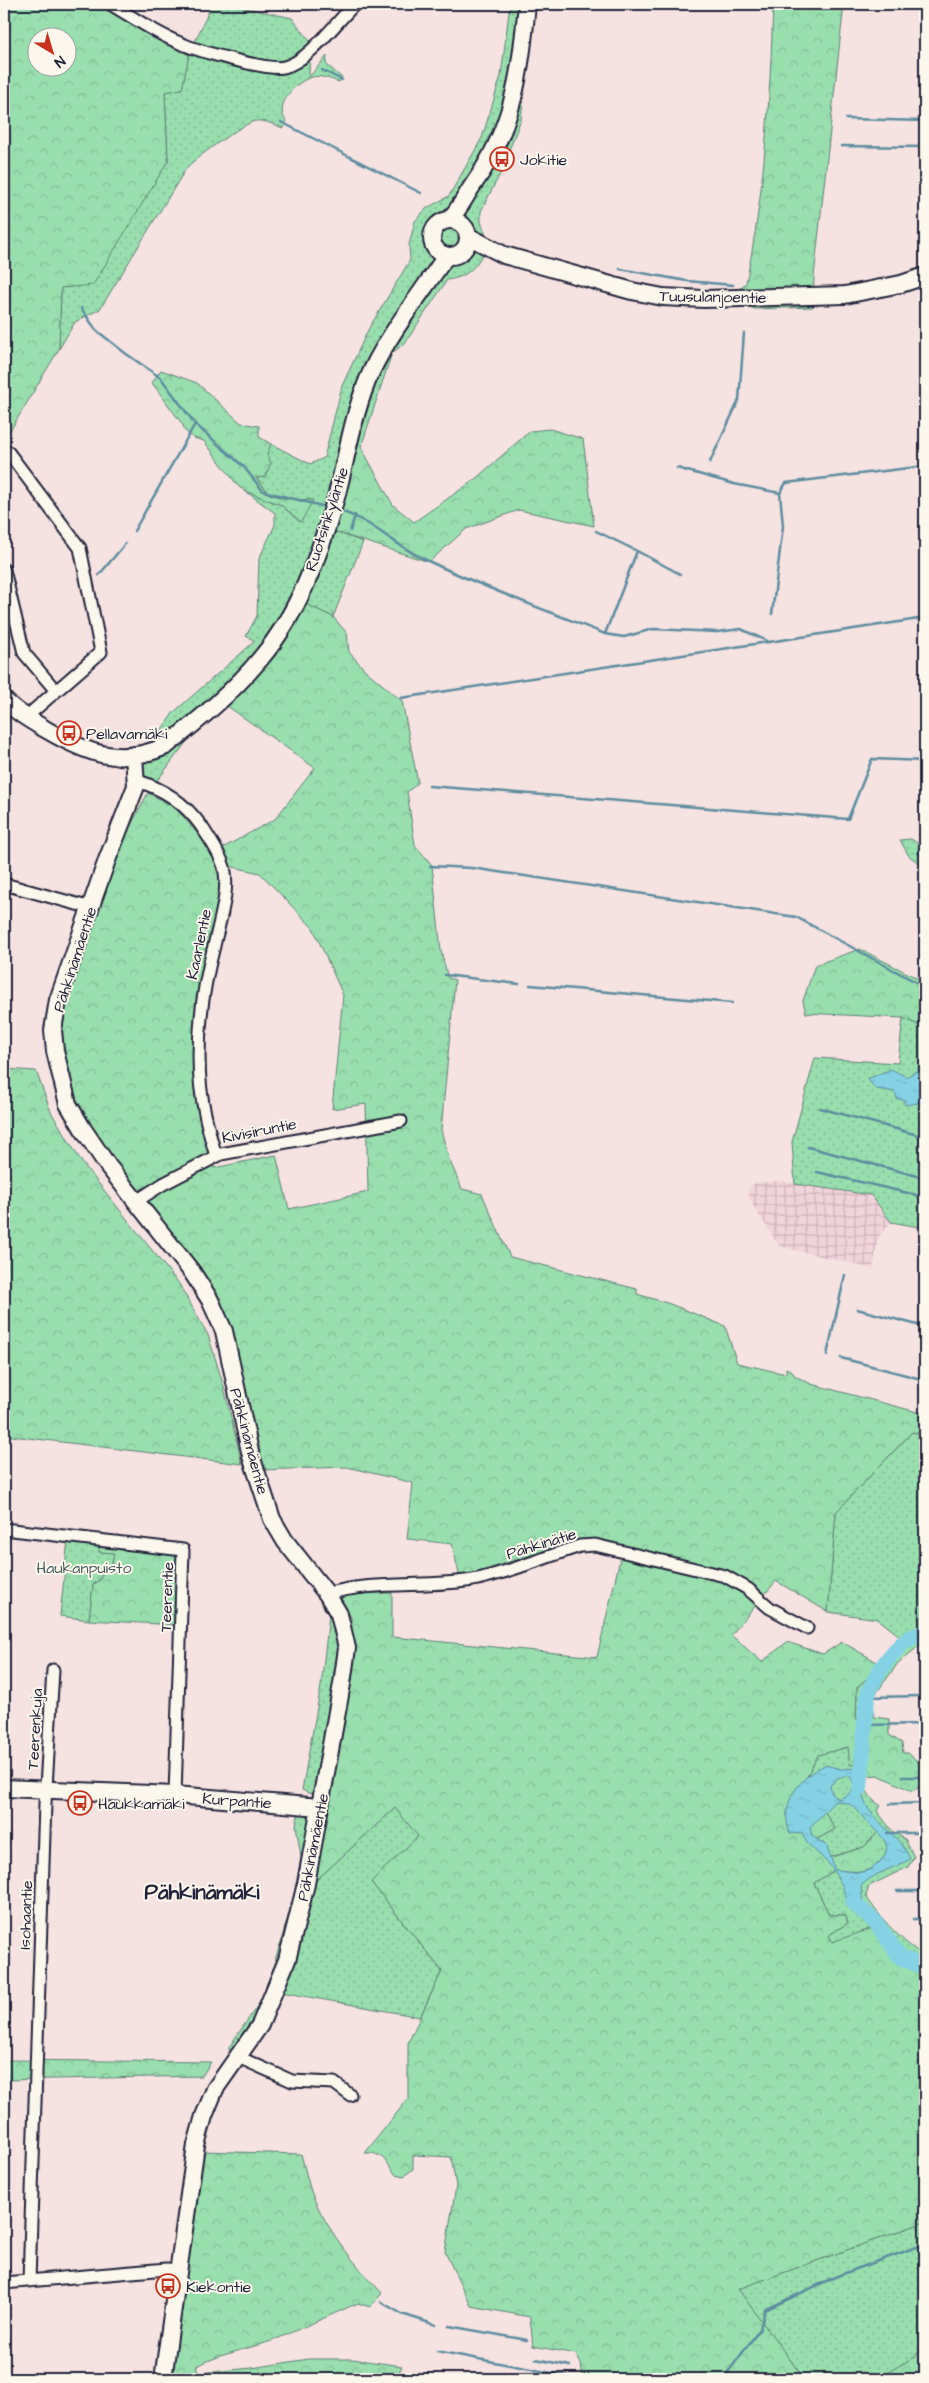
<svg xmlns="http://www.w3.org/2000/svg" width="929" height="2383" font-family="'Architects Daughter',sans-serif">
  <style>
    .industrial { fill: url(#industrial-grid) }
    .green { fill: url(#green-dots); stroke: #5d8074 }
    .forest { fill: url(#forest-crowns); stroke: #5d8074; fill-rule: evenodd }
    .water { fill: url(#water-ripples); stroke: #5d8ca0; fill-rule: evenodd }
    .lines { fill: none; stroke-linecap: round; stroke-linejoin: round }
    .stream { stroke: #5d8ca0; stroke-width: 2.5 }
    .river { stroke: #85d2e4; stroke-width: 16 }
    .street-casing { stroke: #22223b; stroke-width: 15 }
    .secondary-casing { stroke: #22223b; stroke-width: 20 }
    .street { stroke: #fbf7ec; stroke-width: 11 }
    .secondary { stroke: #fbf7ec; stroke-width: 16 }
    .labels { text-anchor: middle; stroke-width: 4; stroke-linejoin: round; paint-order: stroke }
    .poi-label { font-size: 16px; fill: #22223b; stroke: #fbf7ec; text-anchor: start }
    .street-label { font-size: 16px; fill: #22223b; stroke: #fbf7ec }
    .park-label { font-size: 16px; fill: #455b5d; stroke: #fbf7ec }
    .district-label { font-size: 21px; font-weight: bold; fill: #22223b; stroke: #fbf7ec }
  </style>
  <defs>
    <pattern id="industrial-grid" width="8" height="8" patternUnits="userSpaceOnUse" patternTransform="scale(1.25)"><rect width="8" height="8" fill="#f1d3da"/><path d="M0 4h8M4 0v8" fill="none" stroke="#ceb5bc"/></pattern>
    <pattern id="green-dots" width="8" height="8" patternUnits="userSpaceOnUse" patternTransform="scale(1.25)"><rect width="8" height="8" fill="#98dfad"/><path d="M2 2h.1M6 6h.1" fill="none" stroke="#83bf96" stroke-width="1.8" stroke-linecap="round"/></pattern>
    <pattern id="forest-crowns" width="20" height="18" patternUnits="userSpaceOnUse" patternTransform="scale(1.25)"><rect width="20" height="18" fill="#98dfad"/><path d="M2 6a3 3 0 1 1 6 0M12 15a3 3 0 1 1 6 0" fill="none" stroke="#83bf96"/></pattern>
    <pattern id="water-ripples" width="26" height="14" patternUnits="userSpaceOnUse" patternTransform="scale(1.25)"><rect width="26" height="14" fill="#85d2e4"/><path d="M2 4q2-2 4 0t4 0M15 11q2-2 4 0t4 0" fill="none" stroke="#73b4c4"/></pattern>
  </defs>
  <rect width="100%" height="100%" fill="#f5e2e1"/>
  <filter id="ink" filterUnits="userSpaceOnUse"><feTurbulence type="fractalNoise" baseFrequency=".02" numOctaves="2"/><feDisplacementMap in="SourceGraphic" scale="10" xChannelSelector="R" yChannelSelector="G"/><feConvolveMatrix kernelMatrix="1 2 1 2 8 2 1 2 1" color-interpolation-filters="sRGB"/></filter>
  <g filter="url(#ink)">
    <path class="industrial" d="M777,1181L871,1195L891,1222L878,1238L873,1269L779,1246L754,1207L747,1191L755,1183Z"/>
    <path class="green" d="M212,4H228L292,18L310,41L309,77L327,56L326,64L342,78L339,82C330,79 321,75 312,77C296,81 272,106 287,122L283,128C274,125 266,120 256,121C246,121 196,158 187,167L100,309L75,322L59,349L61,288L168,161L165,91L182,88L189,55Z
      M510,4H534L521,119L500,174L481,211V222L488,241C480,262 471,277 447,280L405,343L392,353L378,374L333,531L363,542L333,617L301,602L223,703L187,741L148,793L142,775L134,769L174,712L255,641L246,636L257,616L259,559L275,525V513L245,491L281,505L300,522L312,500L287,499L269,494L256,477L271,444L310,464L324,458L342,386L368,330L410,260L409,245L415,221L427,208L449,196L482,138L501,76Z
      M911,839L925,848V867L909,856L900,840Z
      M903,1018L925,1028V1228L891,1222L871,1195L795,1184L792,1142L815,1058L898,1063Z
      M912,1432L925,1435V1641L898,1663L872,1699L874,1717L856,1719L857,1687L882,1665L901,1637L878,1619L828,1612L836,1512Z
      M68,1539L99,1542L114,1552L111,1569L93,1585L89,1620L60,1616Z
      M329,1615L340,1644L317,1790L311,1794L302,1790L321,1686Z
      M848,1747L867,1763L865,1789L874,1801L881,1806L877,1811L893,1832L905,1839L914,1857L908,1867L869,1886L866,1896C878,1916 905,1945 925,1956V1973L896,1963L873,1928L832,1943L829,1935L848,1923L844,1915H829L814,1883L835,1870L862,1872L879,1831L864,1847L825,1859L814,1841L835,1829L814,1794L793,1805L817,1755Z
      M395,1808L419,1836L371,1882L442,1971L420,2017L281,1992L311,1885Z
      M302,1810L308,1816L310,1825L290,1932L266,1991L293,1900L301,1857L296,1825L298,1816Z
      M262,1999L264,2005L233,2052L229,2050V2047Z
      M925,2222V2343L915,2357L882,2376L884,2379H872V2376H802L737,2289Z"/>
    <path class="forest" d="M4,4H105L108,9L189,55L182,89L165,92L168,161L93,285L61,288L59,349L7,436H4ZM38,38H68V68H38Z
      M773,4H844L814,276L813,307L755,309L746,306L740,288L746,283C765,191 770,98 773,4Z
      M392,353L361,447L393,505L414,522L473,481L530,431L550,429L583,439L594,526L519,510L466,529L429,562L332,531C348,475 360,401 392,353Z
      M161,370L197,383L241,423L259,426V437L271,444L267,455L271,463L265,477L256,478L269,494L287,499L313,500L301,522L281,505L245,491L238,486L204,441L194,438L184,430L183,425L152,383Z
      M301,602L333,617L347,633L349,652L365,670L402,701L418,783L407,792L415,845L432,865L441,951L448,978L455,980L441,1130L449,1159L462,1189L482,1194L510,1257L637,1289V1294L670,1304L725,1326L737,1363L786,1374V1368L792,1371L795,1376L811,1384L925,1414V1435L912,1432L836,1512L828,1612L776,1581L731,1635L762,1662L787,1642L823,1654L842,1642L882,1665L857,1687L856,1719L874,1717L889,1719V1735L902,1743L903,1753H908L925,1768V1784L912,1791L878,1775L867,1776V1764L850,1765L848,1747L818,1755L793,1804L814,1794L835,1829L814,1841L825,1859L864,1847L879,1831L892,1844L886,1856L873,1868L862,1872L835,1870L814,1883L829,1915H845L848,1923L829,1935L832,1942L873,1928L896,1963L925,1973V2222L738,2289L802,2376L733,2379H583L581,2364L576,2354L533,2346L530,2317L471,2306L445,2252L456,2186L451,2157L413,2155V2169L404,2176L395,2174C386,2161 382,2152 365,2153L408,2099V2043L442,1971L371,1882L418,1836L395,1808L311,1885L352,1651L351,1617L336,1594L392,1593V1637L597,1657L621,1555L574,1541L460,1578L452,1544L407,1539L413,1483L347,1467L261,1470L228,1325L97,1140L74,1101L60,1049L61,1017L116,853L148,793L176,808L211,850L219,866L221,895L195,1058L197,1104L214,1168L276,1155L289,1209L368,1192L366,1104L332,1109L343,995L313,928L260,873L229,866L221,849L275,819L315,768L223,703Z
      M860,949L925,982V1028L903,1018L806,1013L803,1001L815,965Z
      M4,1069L36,1071L51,1112L83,1164L179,1284L208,1335L224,1387L242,1464L4,1435Z
      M99,1543L178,1553L176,1625L89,1620L93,1585L100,1580L103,1571L111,1569L114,1553L99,1552Z
      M4,2060L211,2062L202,2076L4,2080Z
      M201,2151L301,2154C305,2168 308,2185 314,2199C330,2234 355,2265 382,2293L370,2307L358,2303L272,2341L220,2356L196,2366L199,2373L252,2368L309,2359H352L402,2366L396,2379H169L190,2235L193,2231L197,2204L193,2195Z
      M925,2343V2379H884L881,2376L915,2357Z"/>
    <path class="water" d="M891,1069L906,1077L920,1069L925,1070L924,1102L905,1105L904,1100L897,1099L895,1092L876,1089L867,1079Z
      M825,1765L841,1769L864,1768C864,1778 860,1790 864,1800C873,1824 901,1835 910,1859C894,1869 874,1872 861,1886L863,1904L872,1916L868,1919L850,1908L842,1885L830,1865L807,1843L802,1834L790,1833C778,1805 800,1776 825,1765ZM849,1775L855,1785L849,1794L839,1799L832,1794L830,1786L837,1778ZM835,1801C857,1804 854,1808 868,1823C881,1836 896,1846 879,1863C874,1867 868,1871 862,1872C853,1873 843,1870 835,1870L827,1846L812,1836L810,1827Z"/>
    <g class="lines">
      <path class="stream" d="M322,70L342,80
        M846,119L925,121
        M281,122L421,193
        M841,146L925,147
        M620,269L687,281L733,285
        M81,308L96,330L125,353L161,378L195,424L243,466L263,491L326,507
        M710,462L739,400L744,333
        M677,468L734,484L780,493
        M339,511C370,519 393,544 422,558C481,587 544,609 605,634L624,637L653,629L717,632L741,629L769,642L925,618
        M134,531L195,424
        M350,531L355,515
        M596,531L637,551L605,634
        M637,551L680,574
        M99,575L125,544
        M772,614L783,526L780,493L786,483L925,466
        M401,698L768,642
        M429,786L848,819L872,759L925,761
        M918,853L925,857
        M430,866L472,868L796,917L925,987
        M445,975L519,984
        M530,985L732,1003
        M820,1108L925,1137
        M808,1147L925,1178
        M817,1172L925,1197
        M857,1309L925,1327
        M827,1355L845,1275
        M841,1358L925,1380
        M867,1697L925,1696
        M865,1725L925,1724
        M903,1777H925
        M890,1804L925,1803
        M887,1833H925
        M924,1863H925
        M897,1891H925
        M913,1919H925
        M924,1946H925
        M381,2302L402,2314L436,2325
        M923,2312L925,2311
        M449,2326L527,2340
        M437,2351L572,2377
        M536,2359L570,2366
        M412,2374L438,2379
        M723,2379L760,2329L765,2310L837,2276L925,2244"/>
      <path class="river" d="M860,1788L867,1697C873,1678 890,1652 907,1640C912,1636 919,1635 925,1633
        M853,1902L876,1923L900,1957L925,1968"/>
      <g class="street-casing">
        <path id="street" d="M110,4C133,17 156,34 180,43C198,51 268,71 284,67C309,61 336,22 355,4
          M8,452L80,548L101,652L25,718
          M4,570L24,653L56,691
          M135,780C164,789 184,802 202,827C210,840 220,853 224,867C230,890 219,923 214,946C208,969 203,993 201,1017C196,1071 200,1104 216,1156
          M4,884L91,908
          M135,1202L163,1184L221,1154L401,1121
          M4,1529L183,1550L175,1795
          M327,1594C374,1580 425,1588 473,1580C509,1573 545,1557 580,1546L595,1545L725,1576L748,1589L770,1608L807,1628
          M238,2057L292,2081L334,2083L350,2095
          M29,2281L45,1804L53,1670
          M4,2283L167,2269L177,2270"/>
      </g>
      <g class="secondary-casing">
        <path id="secondary" d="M449,220C458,211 464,199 471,188C514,128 520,75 527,4
          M432 238a18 18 0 1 1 36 0a18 18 0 1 1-36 0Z
          M468,236L504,255L632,291L663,297L704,299L845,295L901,284L925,276
          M4,700C16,712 30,720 45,729C86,753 119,767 166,746C199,720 234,691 261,658C298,614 319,556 335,501C347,458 353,411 372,370C392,329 421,294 446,256
          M134,755L136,786L107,860L58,1000L53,1030L55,1051L68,1104L83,1129L108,1166L192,1272L210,1300L224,1331L251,1456L272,1519L285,1541L327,1594L339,1614L347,1648L342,1684L306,1884L287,1960L260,2025L215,2089L204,2116L196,2145L163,2379
          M4,1788L175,1795L320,1807"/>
      </g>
      <use href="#street" class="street"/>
      <use href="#secondary" class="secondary"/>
    </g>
  </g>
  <defs>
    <g id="bus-ring" transform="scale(1.25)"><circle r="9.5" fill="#fbf7ec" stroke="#c8321e" stroke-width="1.5"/><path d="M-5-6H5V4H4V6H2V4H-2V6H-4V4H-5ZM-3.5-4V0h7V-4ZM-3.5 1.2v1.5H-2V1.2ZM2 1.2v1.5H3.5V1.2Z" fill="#c8321e"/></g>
  </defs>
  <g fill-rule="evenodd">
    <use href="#bus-ring" x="502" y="159"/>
    <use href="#bus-ring" x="69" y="733"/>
    <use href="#bus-ring" x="80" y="1803"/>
    <use href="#bus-ring" x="168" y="2286"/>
  </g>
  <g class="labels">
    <g class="poi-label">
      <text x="520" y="165">Jokitie</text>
      <text x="86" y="739">Pellavamäki</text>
      <text x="98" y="1809">Haukkamäki</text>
      <text x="186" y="2292">Kiekontie</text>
    </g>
    <g class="street-label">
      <text transform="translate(713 296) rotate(1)" y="6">Tuusulanjoentie</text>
      <text transform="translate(326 519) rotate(-72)" y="6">Ruotsinkyläntie</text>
      <text transform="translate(198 944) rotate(-78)" y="6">Kaarlentie</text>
      <text transform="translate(74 959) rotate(-72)" y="6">Pähkinämäentie</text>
      <text transform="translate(259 1130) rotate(-11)" y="6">Kivisiruntie</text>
      <text transform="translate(250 1441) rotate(75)" y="6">Pähkinämäentie</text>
      <text transform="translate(541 1543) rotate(-17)" y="6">Pähkinätie</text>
      <text transform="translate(166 1597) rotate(-88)" y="6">Teerentie</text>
      <text transform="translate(34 1729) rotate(-87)" y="6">Teerenkuja</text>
      <text transform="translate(237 1800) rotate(4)" y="6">Kurpantie</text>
      <text transform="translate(312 1847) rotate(-79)" y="6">Pähkinämäentie</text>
      <text transform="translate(25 1915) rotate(-88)" y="6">Isohaantie</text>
    </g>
    <g class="park-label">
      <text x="84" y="1573">Haukanpuisto</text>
    </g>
    <g class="district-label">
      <text x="202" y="1899">Pähkinämäki</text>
    </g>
  </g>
  <rect width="929" height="2383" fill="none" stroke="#fbf7ec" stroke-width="20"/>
  <rect x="10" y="10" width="909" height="2363" fill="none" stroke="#22223b" stroke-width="2" filter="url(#ink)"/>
  <g transform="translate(52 52) rotate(142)"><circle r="24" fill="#fbf7ec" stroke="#a4a2a5"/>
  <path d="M0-4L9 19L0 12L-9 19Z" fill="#c8321e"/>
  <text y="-8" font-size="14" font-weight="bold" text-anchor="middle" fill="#22223b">N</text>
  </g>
</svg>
